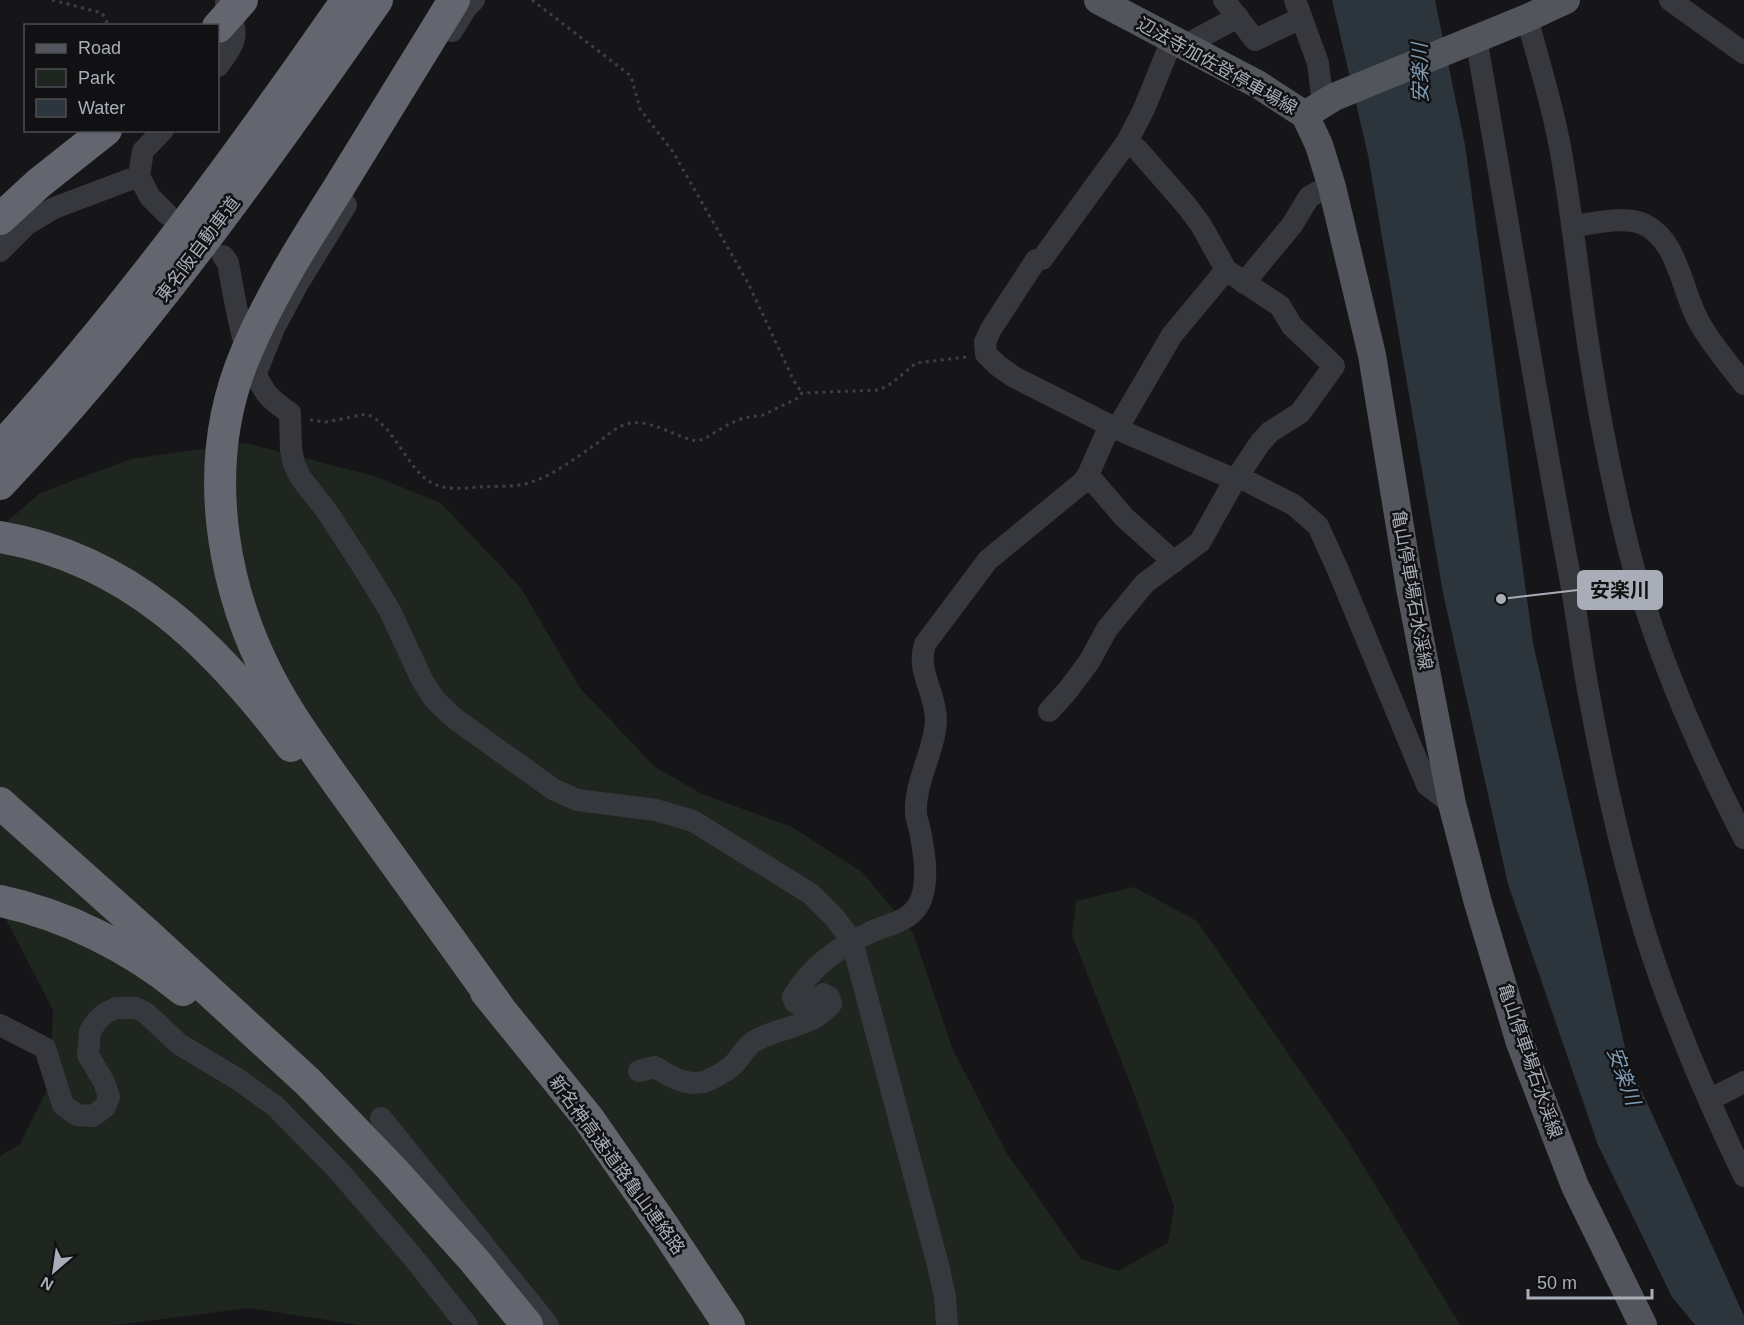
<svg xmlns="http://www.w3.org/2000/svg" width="1744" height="1325" font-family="Arial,'Noto Sans JP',sans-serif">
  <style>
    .green { fill: #1e261f }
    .water { fill: #2c353c }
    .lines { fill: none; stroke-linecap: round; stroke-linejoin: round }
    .path { stroke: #3d3f44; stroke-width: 3; stroke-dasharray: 3 4.5; stroke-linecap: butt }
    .minor { stroke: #37383d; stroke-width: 22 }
    .major { stroke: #53555c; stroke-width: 28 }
    .highway { stroke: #63666e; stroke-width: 32 }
    .labels { text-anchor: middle; stroke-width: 5; stroke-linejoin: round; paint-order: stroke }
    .street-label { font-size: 18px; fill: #a8adb8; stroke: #111113 }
    .water-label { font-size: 20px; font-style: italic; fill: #7f9bb3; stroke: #111113 }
    .leader { fill: none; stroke: #a8adb8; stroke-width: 2 }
    .callout-dot { fill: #a8adb8; stroke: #111113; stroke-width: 2 }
    .callout { fill: #a8adb8; stroke: #a8adb8; stroke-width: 2 }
    .callout-label { font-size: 20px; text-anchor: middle; font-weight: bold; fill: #111 }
  </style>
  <rect width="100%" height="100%" fill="#161618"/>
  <path class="green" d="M245,443L374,476L441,503L521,588L580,688L655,767L702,794L792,827L862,872L913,933L953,1050L1006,1152L1081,1259L1118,1271L1168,1243L1174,1206L1132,1088L1072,935L1076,901L1134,887L1197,921L1349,1142L1460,1325H359L249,1308L115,1325H0V1156L20,1144L50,1084L53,1010L0,908V528L40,493L131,459Z"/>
  <path class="water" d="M1332,0H1435L1465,145L1533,643L1628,1061L1744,1316V1325H1695L1672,1297L1598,1145L1508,884L1443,593L1368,155Z"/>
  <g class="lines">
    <path class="path" d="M52,0L102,13L109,26
      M532,0L631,76L640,109L673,152L748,283L794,381L802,393
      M310,420L326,422L366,414C397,425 408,477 439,486C452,490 466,488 480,487C494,486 511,487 525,484C549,478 573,460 593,446C605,438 615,426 631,423C652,420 676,437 696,441L704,439L729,424L743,418L763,415L798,398L802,393L879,390L892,383L916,363L967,357"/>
    <path class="minor" d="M1224,0L1255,40L1301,18
      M1295,0L1318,63L1323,104
      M1670,0L1744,53
      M1527,18C1540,66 1555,114 1563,164C1573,223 1579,283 1588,343C1597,404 1609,466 1623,526C1648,635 1693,738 1744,838
      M452,31L466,8L474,0
      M1476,38C1507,213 1534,387 1567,561C1575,602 1580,643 1587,684C1602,768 1621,854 1646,936C1672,1018 1707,1099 1744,1176
      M1172,40L1144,109L1127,142L1042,259L1036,260L991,329L985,342L986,354L997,365L1014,377L1117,429L1236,480
      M1184,46L1238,17
      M218,66C238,39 239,35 226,3
      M163,130L143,151L139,176L150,197L167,214
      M1572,226C1593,224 1621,216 1641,223C1678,238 1681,289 1698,320C1710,343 1728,363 1744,384
      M0,251L27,224L54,208L139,176
      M223,256L228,263C235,300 243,357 263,388C269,399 280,406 290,413L291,449L294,464L300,477L326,510L365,570L390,611L422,680L435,700L454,718L553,789L577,800L656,810L693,821L811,894L834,917L852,941L938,1265L945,1297L947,1325
      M1244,283L1292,225L1309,197L1331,185
      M256,373L274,328L297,285L346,205
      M1117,429L1172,335L1226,270
      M1088,475L1124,517L1174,562
      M1239,477L1294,505L1318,526L1338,570L1427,785L1452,804
      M1049,711L1068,690L1089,662L1107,629L1145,583L1200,542L1232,485L1260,443L1270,432L1300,413L1334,366L1292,326L1280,306L1226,270L1201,225L1186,205L1138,150L1127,142
      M0,1025L45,1048L63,1105L77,1115L93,1116L105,1107L109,1097L104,1082L88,1055L90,1031L97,1021L104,1014L116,1008H136L146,1013L179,1044L239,1080L275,1106L338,1170L412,1256L467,1325
      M639,1071L655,1067C669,1076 685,1086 703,1082C713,1079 727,1071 735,1063C741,1056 745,1048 753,1042C778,1026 810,1029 831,1004L829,997L823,994C815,999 804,1008 795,1002L793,997C809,969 839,946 869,933C887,924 908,923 919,904C929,885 925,857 921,836C920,829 917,821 916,814C914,782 935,751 936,720C936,692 916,672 925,644L988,560L1083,482L1088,475L1110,425
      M1709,1100L1744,1082
      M381,1118L548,1325"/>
    <path class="major" d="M1098,0L1259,85L1305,115
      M1566,0L1527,18L1334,97L1305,115L1319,145L1332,187L1372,355L1410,588L1452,804L1478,903L1520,1043L1575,1186L1643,1325"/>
    <path class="highway" d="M454,0C415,64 375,128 336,192C303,244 270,296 246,353C196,471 223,607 289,712C315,753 344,791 372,831C415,890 457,950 500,1009
      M218,27L242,0
      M0,219L39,183L106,130
      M0,448C128,308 239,155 347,0
      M0,484C141,335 260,168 377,0
      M0,537C129,559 215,645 291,746
      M0,803L147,934L308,1082L391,1168L473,1259L527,1325
      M0,901C66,915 131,948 183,990
      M486,992L588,1118L664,1227L729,1325"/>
  </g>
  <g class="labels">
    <g class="street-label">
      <text transform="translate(1217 66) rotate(29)" y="6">辺法寺加佐登停車場線</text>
      <text transform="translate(198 249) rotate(-53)" y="6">東名阪自動車道</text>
      <text transform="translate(1412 590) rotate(80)" y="6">亀山停車場石水渓線</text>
      <text transform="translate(1530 1061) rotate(71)" y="6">亀山停車場石水渓線</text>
      <text transform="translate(617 1165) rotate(54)" y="6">新名神高速道路亀山連絡路</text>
    </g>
    <g class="water-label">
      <text transform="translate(1420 73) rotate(-91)" y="7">安楽川</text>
      <text transform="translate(1624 1076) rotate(70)" y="7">安楽川</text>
    </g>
  </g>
  <path class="leader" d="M1501 599L1578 590"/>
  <circle class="callout-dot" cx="1501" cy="599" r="6"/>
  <rect class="callout" x="1578" y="571" width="84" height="38" rx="6"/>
  <g class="callout-label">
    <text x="1620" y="597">安楽川</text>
  </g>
  <rect x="24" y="24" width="195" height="108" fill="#111113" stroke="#4d4f55" stroke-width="1.5"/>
  <rect x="36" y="44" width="30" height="9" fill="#53555c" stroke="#4d4f55" stroke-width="1.5"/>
  <text x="78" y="54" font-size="18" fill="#a8adb8">Road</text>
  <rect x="36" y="69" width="30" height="18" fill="#1e261f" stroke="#4d4f55" stroke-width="1.5"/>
  <text x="78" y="84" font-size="18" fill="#a8adb8">Park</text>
  <rect x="36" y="99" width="30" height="18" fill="#2c353c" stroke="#4d4f55" stroke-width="1.5"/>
  <text x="78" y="114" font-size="18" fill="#a8adb8">Water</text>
  <g transform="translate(54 1271) rotate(209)" stroke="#111113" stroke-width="4.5" paint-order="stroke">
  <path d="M0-4.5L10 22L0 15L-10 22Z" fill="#a8adb8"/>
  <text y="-9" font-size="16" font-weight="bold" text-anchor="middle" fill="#a8adb8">N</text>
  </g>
  <path d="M1528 1289v9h124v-9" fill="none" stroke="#a8adb8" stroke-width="3"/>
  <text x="1537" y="1289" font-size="18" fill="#a8adb8" stroke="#111113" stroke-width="4.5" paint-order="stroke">50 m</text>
</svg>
